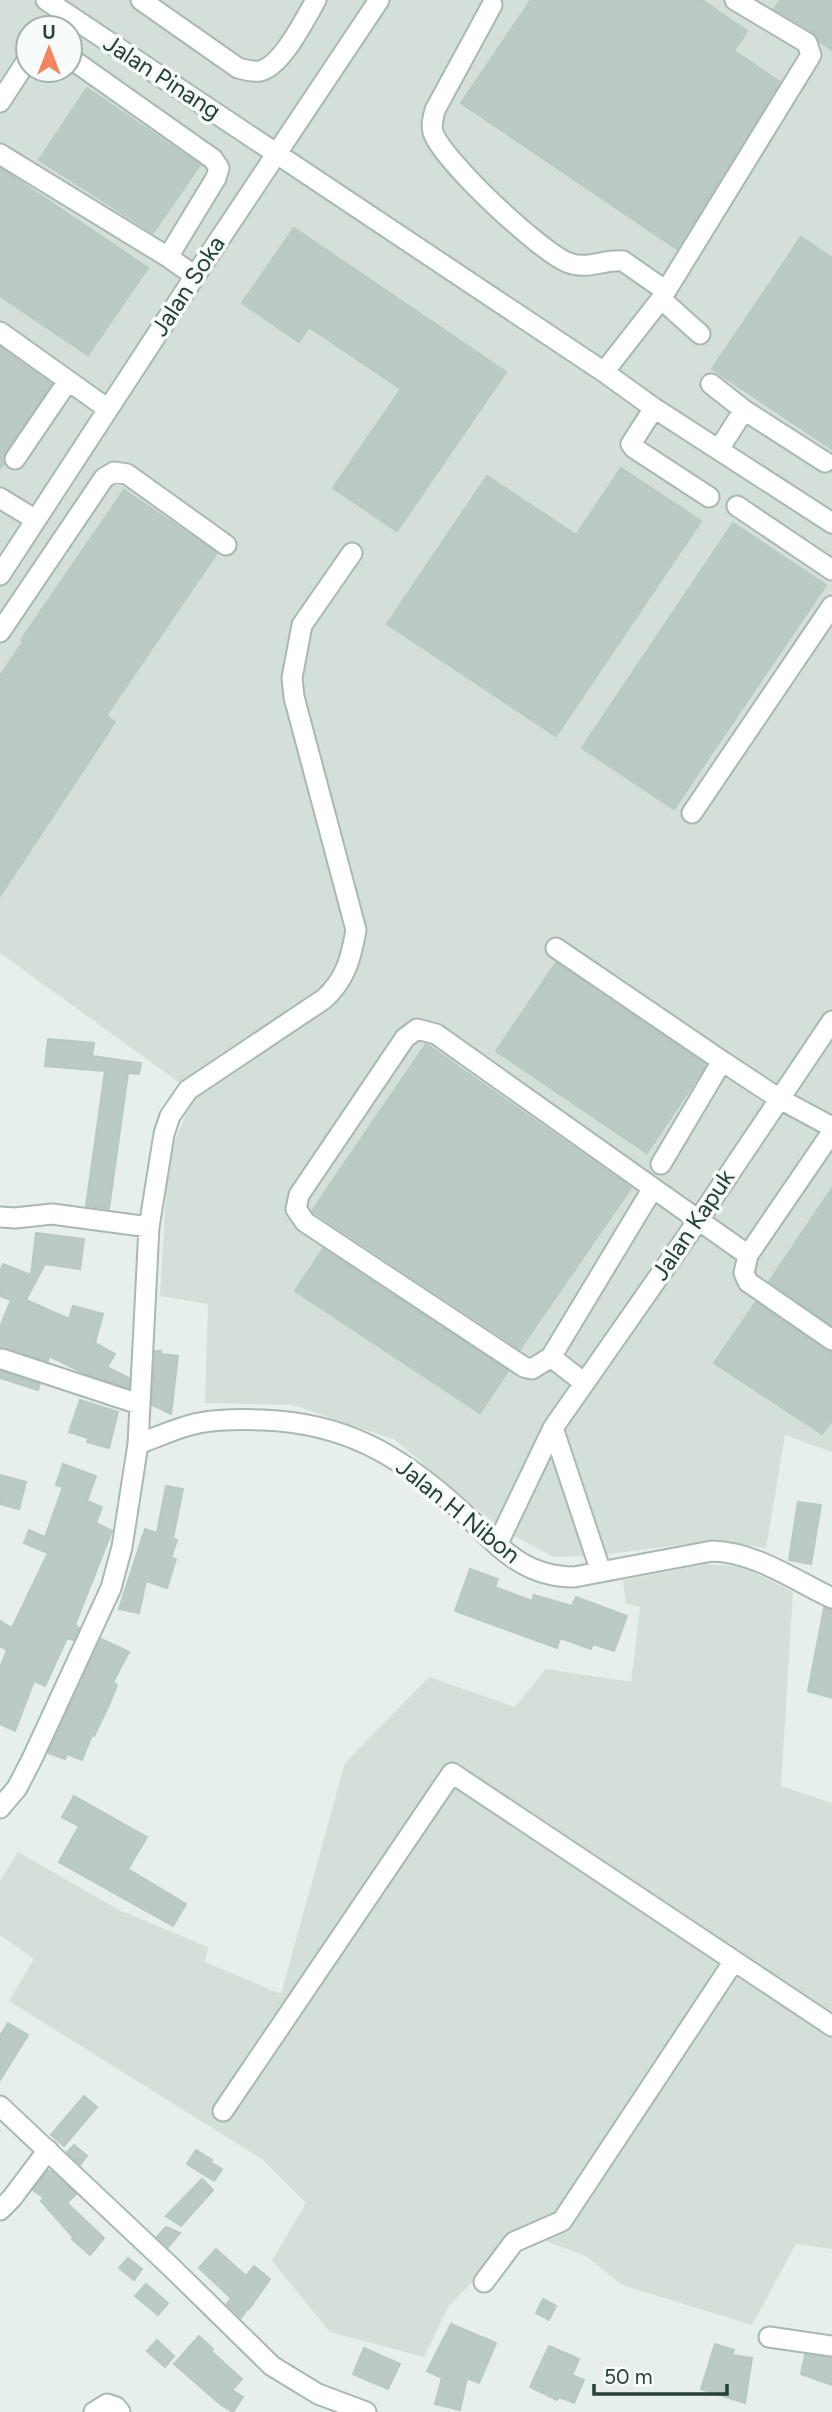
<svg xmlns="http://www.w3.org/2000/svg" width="832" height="2412" font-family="Figtree,sans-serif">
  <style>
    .built { fill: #d4dfda; fill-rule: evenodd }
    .building { fill: #bbcac4; stroke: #b8c9c2; stroke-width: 2 }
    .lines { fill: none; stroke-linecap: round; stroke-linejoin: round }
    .minor-casing { stroke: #a8b8b2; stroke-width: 23 }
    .minor { stroke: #fff; stroke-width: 19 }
    .labels { text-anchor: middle; stroke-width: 7; stroke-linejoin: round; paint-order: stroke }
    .street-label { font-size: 24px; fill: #24423a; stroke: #f7fbf9 }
  </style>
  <rect width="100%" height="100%" fill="#e6efeb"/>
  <path class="built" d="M0,0H832V1452L785,1435L766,1548L719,1540L601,1555L554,1557L504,1531L395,1440L293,1405L205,1403L208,1304L160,1296L168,1156L195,1094L0,953ZM28,28H70V70H28Z
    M707,1564L744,1567L793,1592L781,1786L832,1803V2249L796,2244L752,2325L622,2285L586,2256L521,2232L448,2307L424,2357L330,2332L272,2261L306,2203L262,2159L9,2001L34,1959L0,1935V1881L18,1852L119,1910L208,1947L205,1962L281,1994L345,1763L429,1677L515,1707L546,1669L631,1682L640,1607L626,1604L623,1580Z"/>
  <path class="building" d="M531,0H702L747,31L734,51L780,82L677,249L461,103Z
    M780,0H832V50L819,41L813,32L774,9Z
    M87,88L200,165L153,233L39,160Z
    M0,168L148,268L88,355L0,296Z
    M294,228L506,372L397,531L333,488L401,389L309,327L299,342L242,303Z
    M801,237L832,258V449L712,369Z
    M0,347L51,384L5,452L4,463L0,468Z
    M621,468L701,521L556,736L387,624L487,476L576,535Z
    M124,490L217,553L106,716L115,722L0,896V676L23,642L21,640Z
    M733,523L826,585L674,809L582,748Z
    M556,963L706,1065L647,1153L496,1051Z
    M48,1039L94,1043L92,1056L141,1063L139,1074L128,1073L109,1209L86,1206L105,1071L45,1066Z
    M426,1044L631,1188L520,1349L312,1211Z
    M832,1188V1325L769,1282Z
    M36,1233L84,1239L80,1269L45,1264L26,1300L69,1319L73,1306L103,1314L95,1343L115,1354L107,1367L129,1378V1388L84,1373L49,1356L48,1361L0,1347V1327L11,1300L0,1296V1271L3,1264L31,1275Z
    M323,1249L508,1371L480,1413L295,1291Z
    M756,1302L825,1350L832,1352V1420L822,1434L714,1363Z
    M155,1351H161V1354L178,1356L171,1414L152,1405Z
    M0,1371L40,1384L38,1390L0,1378Z
    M80,1400L118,1412L109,1448L87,1442L88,1438L69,1432Z
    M63,1464L96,1476L87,1501L102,1507L96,1523L112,1531L75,1625L79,1628L73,1640L67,1638L45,1686L34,1681L15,1731L0,1724V1668L7,1650L0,1646V1621L12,1628L48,1553L24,1543L29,1530L45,1537L63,1487L56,1485Z
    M0,1475L26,1482L19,1509L0,1504Z
    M166,1486L183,1489L173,1538L177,1540L171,1558L176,1559L167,1588L146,1581L139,1613L119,1609L145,1529L157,1533Z
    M798,1502L821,1505L811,1564L789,1560Z
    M470,1569L498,1579L495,1587L532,1601L534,1595L572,1606L576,1597L627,1616L614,1651L593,1644L591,1649L560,1638L557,1648L455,1611Z
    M824,1608L832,1610V1698L808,1691Z
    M101,1639L129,1652L113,1682L117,1685L109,1705L94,1736L92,1735L82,1760L67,1754L65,1759L48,1753Z
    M74,1796L147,1837L128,1869L186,1904L173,1926L59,1862L79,1826L62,1817Z
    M8,2023L28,2035L0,2080V2036Z
    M84,2096L97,2107L64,2146L51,2135Z
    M74,2145L87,2156L80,2165L67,2152Z
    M196,2150L212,2160L210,2162L222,2169L214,2181L187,2164Z
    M47,2171H51L76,2194L67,2203L104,2238L90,2255L72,2239L73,2237L41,2201L44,2198L33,2190Z
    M202,2179L213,2190L181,2226L166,2216Z
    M166,2227L180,2233L168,2247L157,2237Z
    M216,2249L246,2276L254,2266L270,2279L249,2309L248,2308L241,2318L227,2304L231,2298L199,2268Z
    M128,2258L142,2269L134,2280L119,2268Z
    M146,2284L168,2303L158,2315L135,2296Z
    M543,2299L556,2306L549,2320L536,2313Z
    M451,2324L496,2343L479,2383L467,2378L460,2410L435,2404L442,2378L427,2371Z
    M199,2336L213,2349L211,2351L242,2379L232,2390L243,2397L233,2412L220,2404L174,2364Z
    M157,2340L174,2356L165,2367L147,2351Z
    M715,2344L734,2350L732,2355L752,2358L745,2403L701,2389Z
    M549,2346L579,2359L572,2375L584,2380L574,2403L559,2397L557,2400L530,2387Z
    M364,2348L400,2364L388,2389L353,2374Z
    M805,2355L832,2358V2385L801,2374Z"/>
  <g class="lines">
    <g class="minor-casing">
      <path id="minor" d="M46,0L604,372L654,408L832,523
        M141,0L238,68C245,70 253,72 260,71C282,66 305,19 316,0
        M492,5L435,110C433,118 431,124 433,132C441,159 541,253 569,263C587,270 605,259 623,261L666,291
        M70,58L213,159L219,168L216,178L168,257L195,276
        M0,102L28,59
        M0,154L168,257
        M0,332L108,409
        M700,334L661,299L811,55L807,43L735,0
        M604,372L661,299
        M711,384L744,410L719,449
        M654,408L631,444L634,448L709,497
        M744,410L825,462
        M15,459L68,381
        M0,498L36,520
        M737,506L832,570
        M0,575L195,276L379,0
        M0,632L104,478L114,472L127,474L226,545
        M692,813L832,606
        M556,948L722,1061
        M661,1164L722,1061L778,1098L832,1127
        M653,1188L748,1255L832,1132
        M0,1217L15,1218L52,1214L149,1227
        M748,1255L744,1273L748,1282L832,1340
        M551,1357L532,1369L524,1367L305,1222L296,1209L299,1195L405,1038L417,1029L436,1034L653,1188L551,1357L583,1382
        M2,1359L139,1404
        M138,1444L149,1227L164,1134L170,1116L188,1090L324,999C346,979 351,958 356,930L294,697L292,678L302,625L352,553
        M497,1545L553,1428
        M601,1572L553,1428L699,1219L832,1021
        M0,1808L17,1788L32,1759L111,1588L122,1547L138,1444C158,1437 178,1427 199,1423C220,1419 241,1419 263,1420C344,1423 398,1454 458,1508C495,1541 519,1577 574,1577L712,1551C755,1552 794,1580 832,1598
        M0,2106L171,2267L272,2366L318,2394L366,2412
        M223,2111L452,1773L832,2026
        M0,2210L12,2198L48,2150
        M484,2282L514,2242L562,2221L734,1961
        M769,2337L832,2346
        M94,2412L107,2404L116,2407L120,2412"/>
    </g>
    <use href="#minor" class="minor"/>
  </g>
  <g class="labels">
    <g class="street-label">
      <text transform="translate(162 77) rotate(33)" y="8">Jalan Pinang</text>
      <text transform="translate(188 286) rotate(-57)" y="8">Jalan Soka</text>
      <text transform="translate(693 1225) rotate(-56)" y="8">Jalan Kapuk</text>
      <text transform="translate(458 1511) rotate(39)" y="8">Jalan H Nibon</text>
    </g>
  </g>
  <g transform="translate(49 49)"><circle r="33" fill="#f7fbf9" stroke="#a3b1ad" stroke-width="2"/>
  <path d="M0-5L12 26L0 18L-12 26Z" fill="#f4845f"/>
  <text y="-10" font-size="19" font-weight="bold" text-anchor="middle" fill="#24423a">U</text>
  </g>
  <path d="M594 2384v10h133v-10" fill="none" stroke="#24423a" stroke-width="3.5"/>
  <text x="604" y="2384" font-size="21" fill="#24423a" stroke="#f7fbf9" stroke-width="5" paint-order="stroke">50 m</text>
</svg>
